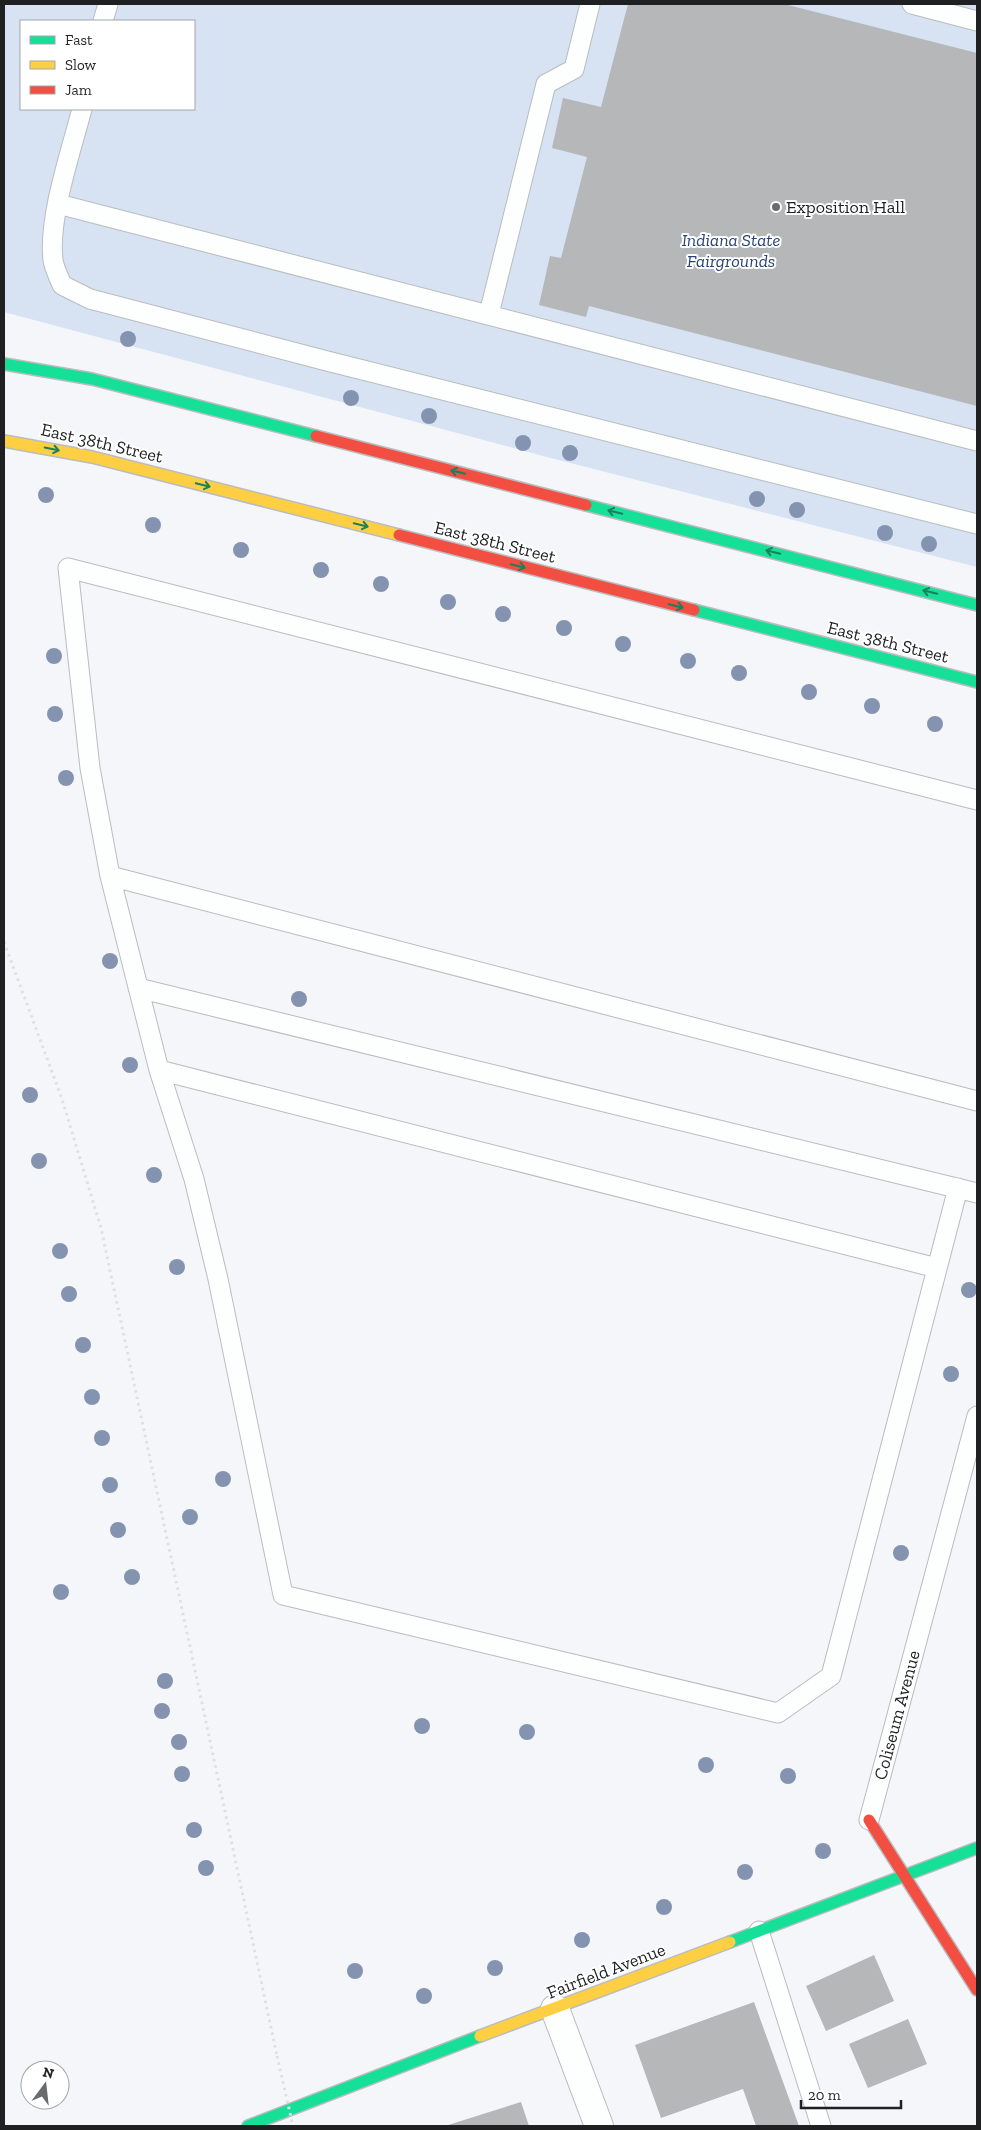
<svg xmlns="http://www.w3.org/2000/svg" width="981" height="2130" font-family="'Zilla Slab',serif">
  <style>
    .green { fill: #d7e2f3; fill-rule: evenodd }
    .building { fill: #b5b7b9 }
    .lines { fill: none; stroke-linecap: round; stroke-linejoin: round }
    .lane-casing { stroke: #babcbe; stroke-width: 21 }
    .street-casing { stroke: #babcbe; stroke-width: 30 }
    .fast-casing { stroke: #babcbe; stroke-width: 14 }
    .slow-casing { stroke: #babcbe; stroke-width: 14 }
    .jam-casing { stroke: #babcbe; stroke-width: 14 }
    .path { stroke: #e0e0e0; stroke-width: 3; stroke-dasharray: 2.5 4; stroke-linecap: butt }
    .lane { stroke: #fdfefe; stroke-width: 19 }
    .street { stroke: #fdfefe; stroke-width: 28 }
    .fast { stroke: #16e098; stroke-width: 11 }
    .slow { stroke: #ffcf43; stroke-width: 11 }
    .jam { stroke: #f24e42; stroke-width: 11 }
    .path-bridge { stroke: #e0e0e0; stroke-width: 3; stroke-dasharray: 2.5 4; stroke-linecap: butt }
    .tree { fill: #8494b0 }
    .oneway { stroke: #1a805d }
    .poi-dot { fill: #6a6b6d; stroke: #fff; stroke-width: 2 }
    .labels { text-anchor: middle; stroke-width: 4; stroke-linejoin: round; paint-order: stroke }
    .poi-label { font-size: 18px; fill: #1f2022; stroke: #fff; text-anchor: start }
    .park-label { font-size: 18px; font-style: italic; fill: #294375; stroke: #fff }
    .street-label { font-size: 18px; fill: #1f2022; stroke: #fff }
  </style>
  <rect width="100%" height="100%" fill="#f4f6f9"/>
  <path class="green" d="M4,4H977V567L547,457L4,312ZM21,21H194V109H21Z"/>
  <path class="building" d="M628,4H784L977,53V406L589,306L586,317L539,305L550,256L561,258L587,157L552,148L563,98L601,107Z
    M874,1955L894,2001L826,2031L806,1986Z
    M754,2002L799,2126H756L743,2089L661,2118L635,2045Z
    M908,2019L927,2064L868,2088L849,2044Z
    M521,2102L529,2126H445Z"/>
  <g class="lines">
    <g class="lane-casing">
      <path id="lane" d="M912,4L977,21
        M103,21L108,4
        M82,109C71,151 48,218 53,260C54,268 59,277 62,285L90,299L327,361L977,524
        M58,204L977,441
        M489,314L546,84L574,69L590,4
        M110,876L977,1101
        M138,988L977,1193
        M159,1070L937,1268
        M958,1188L831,1676L778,1713L283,1595L218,1279L194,1179L159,1070L110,876L90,768L68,568L977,800
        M869,1820L977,1416
        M759,1931L821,2126"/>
    </g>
    <g class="street-casing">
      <path id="street" d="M555,2009L599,2126"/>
    </g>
    <g class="fast-casing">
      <path id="fast" d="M4,364L92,379L316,436
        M586,505L977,605
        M694,610L977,682
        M730,1942L977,1848
        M248,2126L480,2036"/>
    </g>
    <g class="slow-casing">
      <path id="slow" d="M4,441L92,457L399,535
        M480,2036L730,1942"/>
    </g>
    <g class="jam-casing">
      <path id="jam" d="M316,436L586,505
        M399,535L694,610
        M869,1820L977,1990"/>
    </g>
    <path class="path" d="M4,942L62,1099L101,1228L277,2056"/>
    <use href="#lane" class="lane"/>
    <use href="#street" class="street"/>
    <use href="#fast" class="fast"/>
    <use href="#slow" class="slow"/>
    <use href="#jam" class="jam"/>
    <path class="path-bridge" d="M277,2056L293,2126"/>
  </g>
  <g class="tree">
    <circle cx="128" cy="339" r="8"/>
    <circle cx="351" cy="398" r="8"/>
    <circle cx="429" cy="416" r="8"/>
    <circle cx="523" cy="443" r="8"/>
    <circle cx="570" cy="453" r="8"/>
    <circle cx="46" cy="495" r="8"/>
    <circle cx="757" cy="499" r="8"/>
    <circle cx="797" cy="510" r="8"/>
    <circle cx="153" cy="525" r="8"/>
    <circle cx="885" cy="533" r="8"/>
    <circle cx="929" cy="544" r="8"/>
    <circle cx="241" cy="550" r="8"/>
    <circle cx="321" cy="570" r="8"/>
    <circle cx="381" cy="584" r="8"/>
    <circle cx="448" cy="602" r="8"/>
    <circle cx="503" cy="614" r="8"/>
    <circle cx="564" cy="628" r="8"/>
    <circle cx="623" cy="644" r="8"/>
    <circle cx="54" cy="656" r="8"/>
    <circle cx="688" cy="661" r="8"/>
    <circle cx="739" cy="673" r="8"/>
    <circle cx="809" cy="692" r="8"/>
    <circle cx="872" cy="706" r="8"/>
    <circle cx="55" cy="714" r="8"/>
    <circle cx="935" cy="724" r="8"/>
    <circle cx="66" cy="778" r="8"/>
    <circle cx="110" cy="961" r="8"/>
    <circle cx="299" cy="999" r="8"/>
    <circle cx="130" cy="1065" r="8"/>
    <circle cx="30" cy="1095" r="8"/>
    <circle cx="39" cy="1161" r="8"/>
    <circle cx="154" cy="1175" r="8"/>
    <circle cx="60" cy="1251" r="8"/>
    <circle cx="177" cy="1267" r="8"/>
    <circle cx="969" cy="1290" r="8"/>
    <circle cx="69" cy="1294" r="8"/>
    <circle cx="83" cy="1345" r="8"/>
    <circle cx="951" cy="1374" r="8"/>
    <circle cx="92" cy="1397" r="8"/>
    <circle cx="102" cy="1438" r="8"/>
    <circle cx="223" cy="1479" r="8"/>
    <circle cx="110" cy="1485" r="8"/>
    <circle cx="190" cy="1517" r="8"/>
    <circle cx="118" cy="1530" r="8"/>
    <circle cx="901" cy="1553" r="8"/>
    <circle cx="132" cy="1577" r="8"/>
    <circle cx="61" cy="1592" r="8"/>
    <circle cx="165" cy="1681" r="8"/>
    <circle cx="162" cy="1711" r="8"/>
    <circle cx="422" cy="1726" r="8"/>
    <circle cx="527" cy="1732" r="8"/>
    <circle cx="179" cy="1742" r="8"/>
    <circle cx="706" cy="1765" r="8"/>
    <circle cx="182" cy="1774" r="8"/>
    <circle cx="788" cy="1776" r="8"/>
    <circle cx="194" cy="1830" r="8"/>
    <circle cx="823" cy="1851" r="8"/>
    <circle cx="206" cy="1868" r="8"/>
    <circle cx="745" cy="1872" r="8"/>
    <circle cx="664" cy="1907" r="8"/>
    <circle cx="582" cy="1940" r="8"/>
    <circle cx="495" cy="1968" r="8"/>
    <circle cx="355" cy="1971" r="8"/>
    <circle cx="424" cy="1996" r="8"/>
  </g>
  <defs><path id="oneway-shaft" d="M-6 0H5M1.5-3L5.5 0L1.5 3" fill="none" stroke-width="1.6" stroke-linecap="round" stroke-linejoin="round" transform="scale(1.25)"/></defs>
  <g class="oneway">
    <use href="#oneway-shaft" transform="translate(52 449) rotate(12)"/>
    <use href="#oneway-shaft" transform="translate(458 472) rotate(-166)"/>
    <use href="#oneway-shaft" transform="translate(203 485) rotate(14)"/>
    <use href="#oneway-shaft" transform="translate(615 512) rotate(-166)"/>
    <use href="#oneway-shaft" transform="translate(361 525) rotate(14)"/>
    <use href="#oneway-shaft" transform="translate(773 552) rotate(-166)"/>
    <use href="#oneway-shaft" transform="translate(518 566) rotate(14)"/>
    <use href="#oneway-shaft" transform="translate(930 592) rotate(-166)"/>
    <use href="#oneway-shaft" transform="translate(676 606) rotate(14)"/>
  </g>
  <circle class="poi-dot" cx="776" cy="207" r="5"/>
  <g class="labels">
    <g class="poi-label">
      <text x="786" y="213">Exposition Hall</text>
    </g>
    <g class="park-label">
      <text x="731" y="246">Indiana State<tspan x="731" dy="21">Fairgrounds</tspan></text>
    </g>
    <g class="street-label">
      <text transform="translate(102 443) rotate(13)" y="6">East 38th Street</text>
      <text transform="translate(495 542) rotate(14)" y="6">East 38th Street</text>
      <text transform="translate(888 642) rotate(14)" y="6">East 38th Street</text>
      <text transform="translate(897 1715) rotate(-75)" y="6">Coliseum Avenue</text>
      <text transform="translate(606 1971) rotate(-21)" y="6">Fairfield Avenue</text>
    </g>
  </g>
  <rect width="981" height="2130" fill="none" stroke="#1f2022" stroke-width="10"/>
  <rect x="20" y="20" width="175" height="90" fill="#ffffff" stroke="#a5a6a7"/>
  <rect x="30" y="36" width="25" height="8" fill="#16e098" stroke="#a5a6a7"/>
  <text x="65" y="45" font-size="15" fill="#1f2022">Fast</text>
  <rect x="30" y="61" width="25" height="8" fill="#ffcf43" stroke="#a5a6a7"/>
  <text x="65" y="70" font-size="15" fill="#1f2022">Slow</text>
  <rect x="30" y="86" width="25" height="8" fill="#f24e42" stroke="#a5a6a7"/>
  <text x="65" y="95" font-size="15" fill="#1f2022">Jam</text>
  <g transform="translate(45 2085) rotate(15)"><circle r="24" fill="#ffffff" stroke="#a5a6a7"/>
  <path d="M0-4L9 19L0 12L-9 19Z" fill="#6a6b6d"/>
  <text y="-8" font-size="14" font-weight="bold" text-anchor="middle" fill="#1f2022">N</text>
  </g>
  <path d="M801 2100v8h100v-8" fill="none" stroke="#1f2022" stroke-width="2.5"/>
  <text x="808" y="2100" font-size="15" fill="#1f2022" stroke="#ffffff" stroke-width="4" paint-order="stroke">20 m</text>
</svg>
